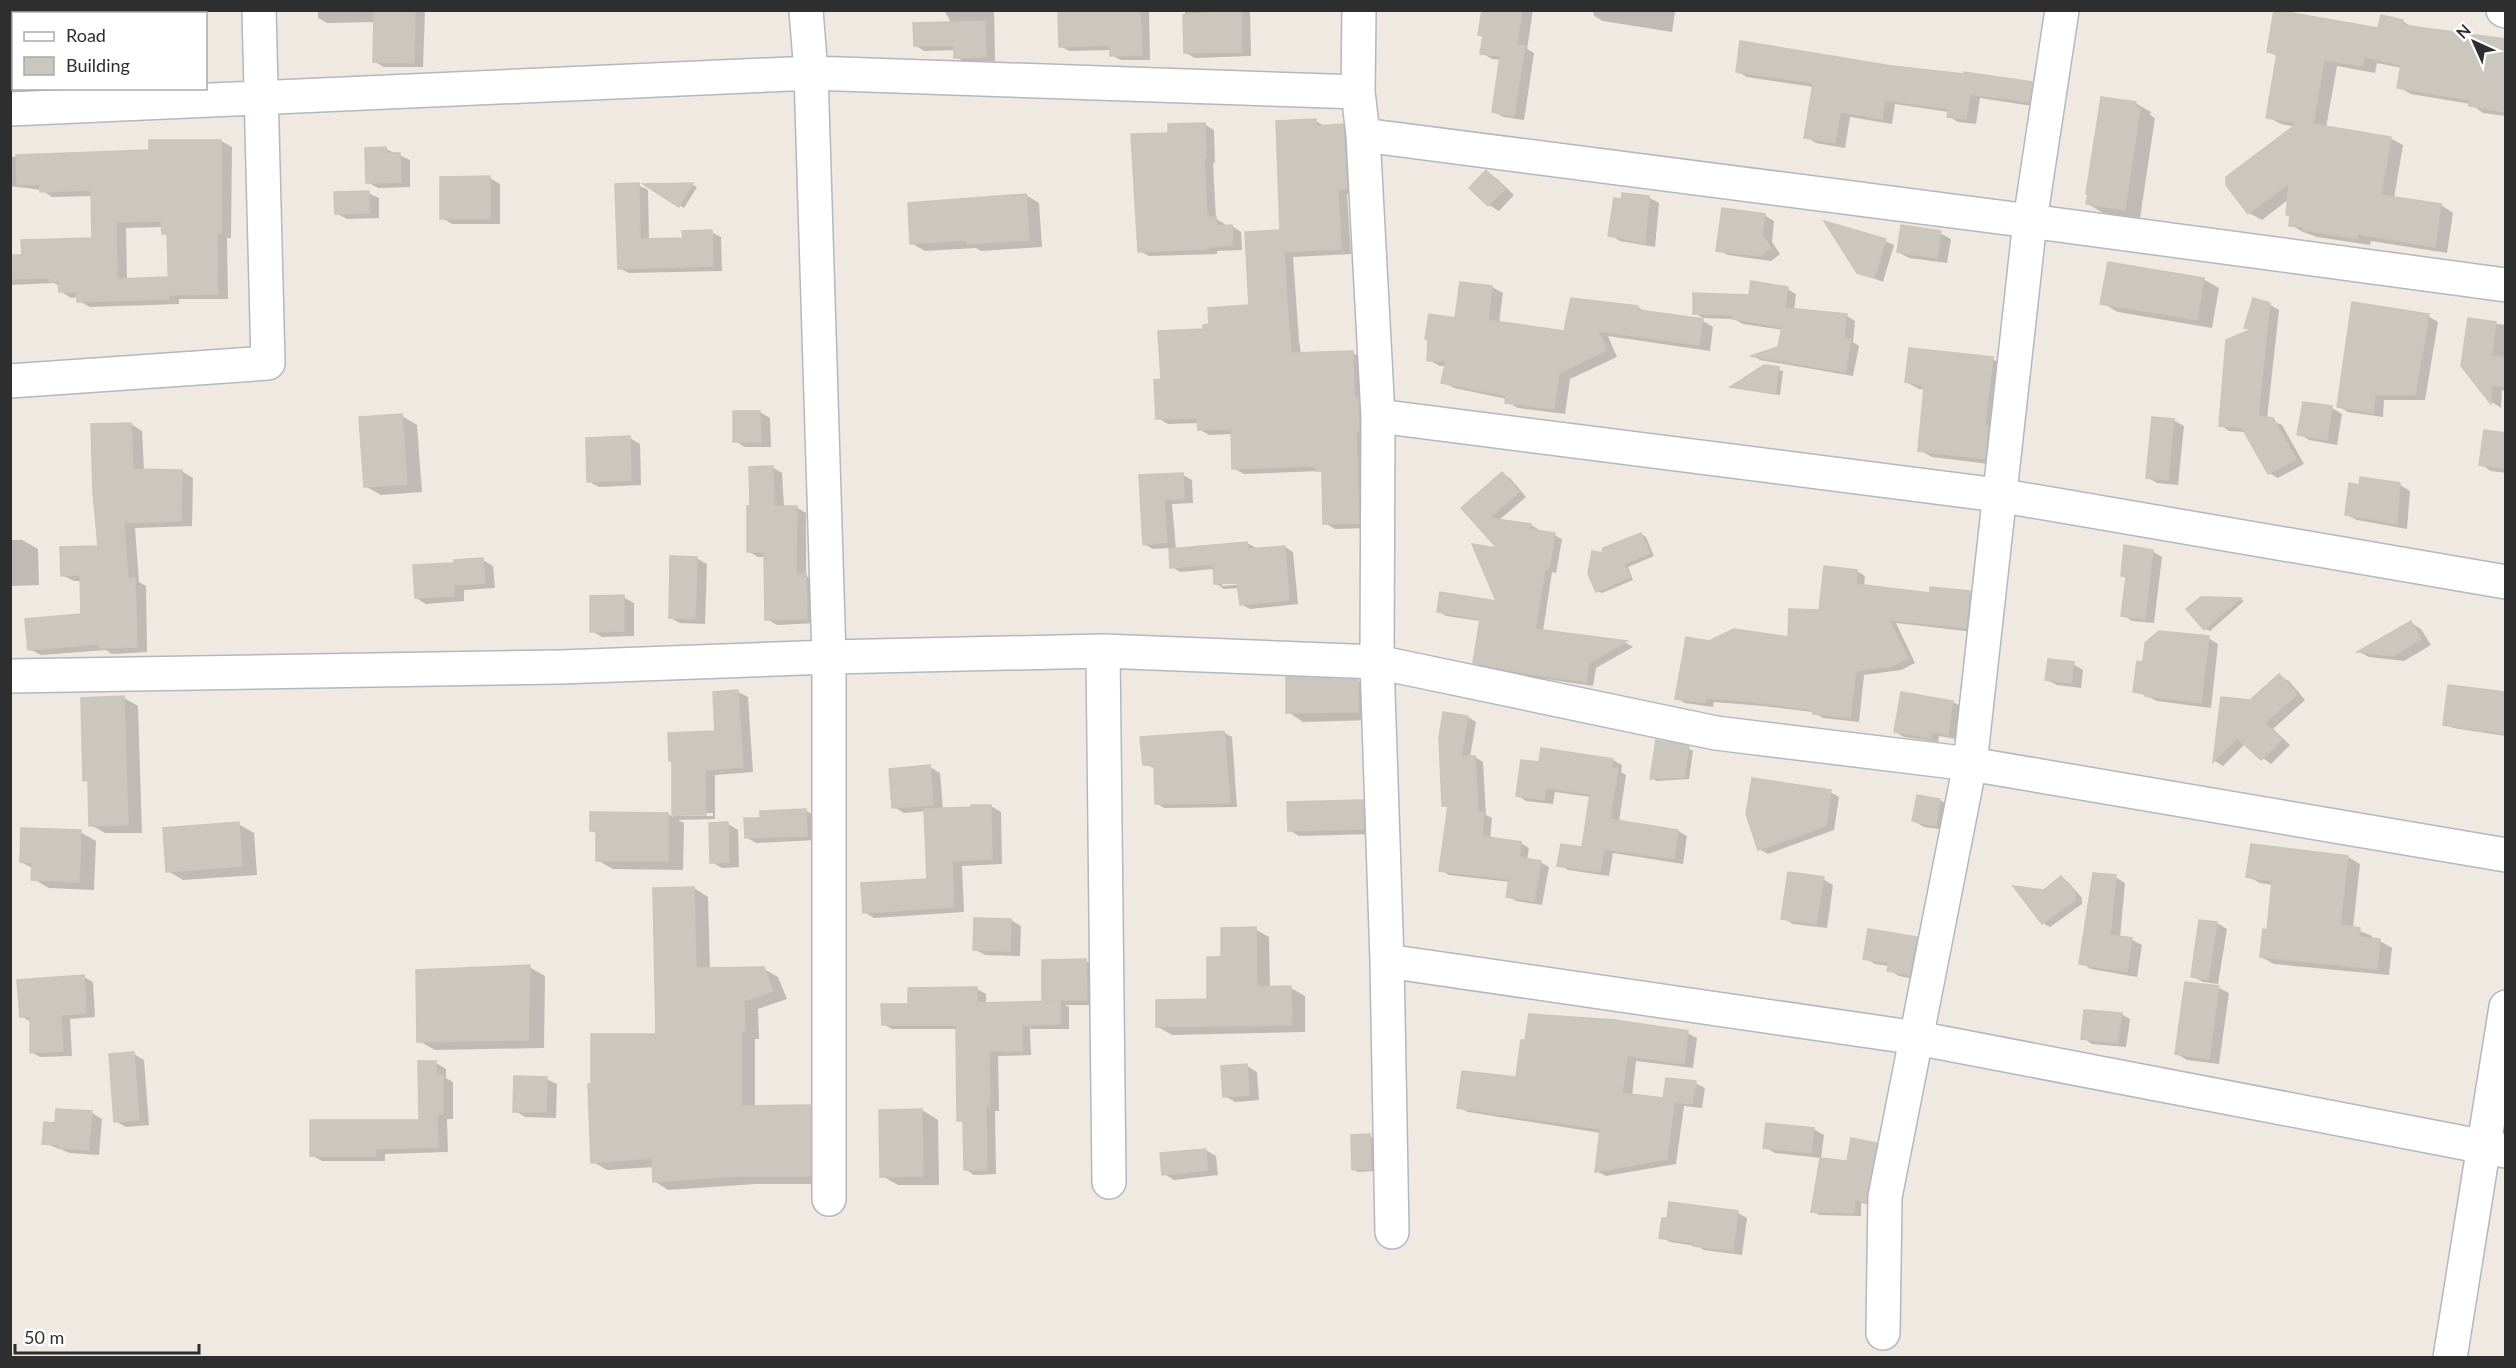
<svg xmlns="http://www.w3.org/2000/svg" width="2516" height="1368" font-family="Lato,sans-serif">
  <style>
    .shadow { fill: #0003; fill-rule: evenodd }
    .building { fill: #cbc7bf; stroke: #cbc5ba; stroke-width: 1.5 }
    .lines { fill: none; stroke-linecap: round; stroke-linejoin: round }
    .minor-casing { stroke: #b4b7c1; stroke-width: 36 }
    .minor { stroke: #fff; stroke-width: 33 }
  </style>
  <rect width="100%" height="100%" fill="#efe9e1"/>
  <path class="shadow" d="M318,10H425L423,67H384L375,62L376,22L327,23L318,18Z
    M944,10H994L995,61L965,62L956,57L955,50L924,51L915,45V24L951,22Z
    M1059,10H1149L1150,60H1121L1111,55V50L1069,51L1060,46Z
    M1185,10H1250L1251,56L1195,58L1186,53Z
    M1483,10H1533L1527,49L1534,53L1524,120L1504,117L1494,112L1501,60L1492,59L1482,53L1484,37L1480,34Z
    M1593,10H1672L1675,12L1672,32L1603,21L1594,16Z
    M2402,21L2414,28L2506,40V116L2483,113L2471,104L2411,94L2399,87L2402,68L2377,63L2375,73L2337,66L2326,128L2390,138L2403,145L2394,198L2441,205L2453,213L2447,253L2371,241L2370,245L2317,237L2303,232L2291,225V216L2288,214L2289,199L2262,220L2249,213L2296,127L2281,124L2268,117L2278,57L2268,51L2380,30Z
    M1892,67L2032,83L2042,89L2039,107L1980,98L1976,124L1958,122L1948,116L1949,112L1895,104L1892,124L1850,117L1845,148L1816,143L1806,137L1814,87L1747,77L1737,71Z
    M2135,103L2151,112L2150,115L2155,118L2140,218L2103,213L2088,204Z
    M1316,121L1326,127L1343,126L1353,132L1357,194H1347L1351,254L1293,257L1299,340L1301,354L1353,353L1363,359L1369,528L1335,529L1325,523L1323,474L1319,471L1244,474L1233,468L1232,434L1209,435L1199,429V423L1168,424L1158,418L1163,381L1204,330L1251,307L1282,231Z
    M1204,124L1214,130L1215,163H1213L1216,219L1225,224V227L1232,226L1241,232L1242,250L1217,251V254L1149,256L1140,251L1170,134Z
    M221,141L232,147L231,238H227L228,299H179V304L90,307L79,301V297L71,298L60,291V286L54,283L10,285V257H23L93,240V196L52,197L42,190L10,186V157L150,152ZM163,227V233L169,237L170,280H127L126,228Z
    M386,149L410,160V187L378,188L367,182Z
    M1486,172L1496,178L1514,195L1499,211L1489,205Z
    M490,178L500,184V224H452L442,218Z
    M638,185L648,190L649,240L684,239L711,232L721,237L722,271L629,273L619,268Z
    M693,185L697,187L684,208L648,186Z
    M368,193L379,198V218L347,219L336,213Z
    M1026,195L1039,203L1042,247L981,251L976,248L925,251L911,243Z
    M1648,197L1659,203L1655,247L1620,241L1610,235Z
    M1764,215L1774,221L1772,242L1780,254L1771,261L1728,255L1718,250Z
    M1940,233L1951,239L1947,263L1909,258L1898,252Z
    M1885,241L1894,245L1883,282L1858,272Z
    M2203,279L2219,288L2212,328L2118,312L2102,303Z
    M1461,283L1492,287L1503,293L1499,323L1565,333L1638,307L1647,313L1703,321L1713,327L1710,351L1608,336L1617,357L1570,379L1565,414L1518,408L1507,402V399L1454,388L1443,382L1447,366H1440L1429,360L1457,319Z
    M1787,289L1796,294L1794,311L1847,316L1855,321L1853,342L1859,346L1853,376L1760,360L1753,356L1779,348L1783,330L1743,324L1734,319L1703,318L1695,313L1750,296Z
    M2270,305L2279,310L2267,419L2282,425L2304,464L2278,478L2269,473L2246,432L2229,431L2220,425L2252,331L2246,327Z
    M2428,316L2438,322L2425,400H2384L2383,417L2348,412L2338,406Z
    M2469,320L2506,325V391L2502,390L2501,408L2492,402L2462,365Z
    M1992,359L2005,366L1997,465L1932,457L1919,450L1926,390L1919,389L1906,382Z
    M1764,367L1783,371L1780,395L1733,387Z
    M2332,408L2342,414L2337,445L2309,440L2299,434Z
    M760,412L770,418L771,447H745L735,441Z
    M402,416L417,425L422,492L381,495L365,486Z
    M2173,420L2184,426L2178,485L2157,483L2147,477Z
    M131,424L142,431L144,470L181,471L193,478L192,526L135,528L139,582L146,586L147,652L112,654L106,650L41,655L29,649L83,615L82,581H74L62,575L100,547Z
    M2486,431L2506,434V473L2491,471L2480,464Z
    M630,438L640,444L641,485L599,487L588,481Z
    M772,467L782,473L784,507H796L806,513V576L815,581L816,623L777,625L767,619L765,557H758L748,551L752,507Z
    M1502,474L1510,478L1526,497L1498,521L1531,525L1538,529V532L1554,535L1562,539L1556,573L1552,572L1543,631L1626,643L1633,647L1596,668L1593,686L1532,677L1482,667L1474,662L1481,621L1446,616L1438,611L1499,603L1501,550L1463,509Z
    M1183,475L1192,480L1193,503L1172,504L1176,550L1247,543L1256,548L1285,547L1293,552L1298,604L1250,609L1241,604L1239,588L1224,589L1215,583L1214,569L1180,572L1172,567L1170,548L1153,549L1144,544L1141,476ZM1244,581L1245,584L1222,586V582Z
    M2400,485L2410,491L2407,529L2357,520L2347,515L2361,486Z
    M1641,534L1646,537L1654,556L1628,567L1633,580L1602,593L1597,591L1603,554Z
    M10,540H22L38,549L39,585L10,586Z
    M2152,551L2162,557L2154,623L2132,621L2123,615L2128,579L2123,576Z
    M696,558L707,564L705,624L680,623L670,618Z
    M483,560L493,566L495,588L464,590V601L426,604L416,598Z
    M1857,571L1865,576L1864,587L1931,594L1970,593L1978,598L1974,632L1896,623L1915,663L1901,670L1864,675L1859,722L1823,718L1813,712L1763,706L1714,702L1713,707L1685,703L1677,698L1709,642L1789,639L1820,611Z
    M623,597L634,603V636L602,637L592,631Z
    M2201,598L2241,599L2244,601L2210,631L2205,629Z
    M2411,623L2421,629L2431,645L2404,661L2369,657L2360,652Z
    M2208,638L2218,644L2211,708L2157,701L2135,691L2144,664Z
    M2073,664L2083,670L2081,688L2057,685L2047,680Z
    M2279,676L2289,681L2305,700L2273,729L2290,745L2271,764L2245,744L2223,766L2215,761L2222,698L2250,702Z
    M1358,681L1373,691L1374,720L1303,722L1288,712Z
    M2449,687L2506,693V736L2453,728L2445,724Z
    M738,692L748,697L753,772L715,775V819L678,820L684,823L683,870L613,869L597,860L598,834L591,831V814H668L673,817V762L717,733ZM681,813H713V816H681Z
    M1902,694L1953,702L1962,707L1957,739L1939,736L1938,742L1904,737L1895,732Z
    M124,698L138,706L142,833H105L91,825L90,782L85,780Z
    M1445,714L1468,717L1476,722L1470,757H1475L1483,762L1486,815L1492,818L1490,839L1521,843L1529,848L1527,860L1540,862L1549,867L1542,905L1516,901L1508,896L1510,882L1449,875L1441,870L1449,808L1444,805Z
    M1223,732L1232,737L1237,807L1164,808L1156,803V769L1145,764Z
    M1688,748L1693,751L1689,779L1656,781L1652,778Z
    M1613,760L1622,765L1621,772L1626,775L1619,822L1678,831L1687,836L1683,864L1613,853L1609,876L1568,870L1559,865L1584,849L1591,797L1555,792L1553,804L1526,801L1517,795L1540,764Z
    M930,767L940,773L943,810L991,806L1001,812L1002,864L962,866L964,912L874,918L864,912L928,880L926,811L904,813L894,807Z
    M1830,792L1839,797L1834,830L1768,854L1759,849Z
    M1918,796L1940,800L1950,806L1946,830L1924,827L1914,821Z
    M1362,801L1373,807L1374,834L1299,836L1289,830Z
    M805,810L815,816L816,840L756,843L746,837Z
    M238,824L254,833L257,875L183,880L168,871Z
    M728,824L738,830L739,867L722,868L711,862Z
    M80,832L96,841L94,890L49,888L33,879L34,869L21,862Z
    M2252,846L2348,857L2360,864L2353,928L2372,936L2371,940L2380,941L2392,948L2389,975L2274,964L2261,957L2268,931L2273,885L2260,883L2247,876Z
    M2115,877L2125,883L2120,938L2132,940L2142,945L2137,977L2091,969L2081,963Z
    M2061,878L2068,882L2082,898V904L2050,927L2043,923L2016,888L2045,891Z
    M1823,879L1833,885L1827,928L1793,924L1783,918Z
    M694,888L708,897L710,970L764,969L778,977L787,999L758,1009L759,1039H755V1107H810L824,1115V1184H756L668,1190L654,1181V1167L607,1170L593,1162L657,1035Z
    M976,919L1011,920L1021,926L1020,956L985,955L974,949Z
    M2200,921L2217,923L2227,929L2218,984L2203,982L2192,976Z
    M1255,929L1269,937L1270,988H1291L1305,996V1032L1172,1035L1158,1027L1209,1000L1223,959Z
    M1916,938L1927,944L1920,980L1899,976L1889,970L1890,966L1875,964L1865,958Z
    M1086,961L1096,967L1097,1005H1065L1069,1007V1029H1030L1031,1055L998,1056L999,1111H995L996,1174L974,1175L965,1169V1124L959,1120L958,1029H892L883,1024L910,1006L977,989L986,994V1005L1049,1002L1044,999Z
    M529,967L545,976L544,1048L435,1050L419,1041Z
    M84,977L93,982L95,1017L70,1019L72,1056L40,1057L31,1052V1022L21,1016Z
    M2219,988L2229,993L2219,1064L2187,1060L2177,1054Z
    M2121,1014L2130,1019L2126,1047L2092,1044L2083,1038Z
    M1687,1033L1697,1038L1693,1068L1636,1061L1632,1096L1664,1100L1695,1083L1705,1088L1702,1108L1684,1106L1676,1164L1606,1176L1596,1171L1601,1133L1468,1112L1458,1107L1518,1079Z
    M134,1054L144,1060L149,1125L126,1127L115,1121Z
    M436,1063L446,1069V1078L453,1082V1119H447L448,1152L385,1154V1161H322L311,1155L420,1121Z
    M1247,1066L1257,1072L1259,1100L1235,1102L1225,1096Z
    M546,1079L557,1084L556,1118L525,1117L515,1111Z
    M922,1110L938,1120L939,1185H898L882,1176Z
    M92,1113L102,1119L99,1155L70,1153L44,1143L56,1124Z
    M1813,1129L1824,1135L1821,1158L1775,1153L1764,1147Z
    M1370,1136L1374,1139L1375,1171L1358,1172L1353,1169Z
    M1876,1144L1883,1148L1873,1205L1861,1203V1216L1819,1215L1813,1211L1848,1162Z
    M1206,1150L1216,1156L1218,1175L1174,1180L1164,1174Z
    M1671,1204L1738,1213L1747,1218L1742,1255L1704,1250L1697,1246L1670,1242L1661,1237L1669,1220Z"/>
  <path class="building" d="M374,10H415L414,63L373,62Z
    M1058,10H1140L1142,55L1110,56V45L1059,47Z
    M1241,10L1242,52L1184,53L1183,15Z
    M1482,10H1522L1517,45L1525,46L1514,116L1492,112L1500,56L1480,54L1483,36L1478,35Z
    M2274,10L2378,28L2381,15L2403,20L2402,25L2505,39V112L2469,106L2470,100L2397,88L2401,65L2364,57L2363,66L2324,60L2313,124L2391,137L2381,195L2441,204L2435,247L2358,234L2357,239L2303,230L2304,227L2289,226L2290,215H2286L2289,183L2248,214L2226,185V177L2298,123L2266,118L2277,54L2267,52Z
    M985,21L986,57L954,58V46H914L913,23Z
    M1740,41L1892,66L1964,74V72L2032,82L2029,102L1970,94L1966,119L1947,117L1948,109L1885,100L1882,119L1840,112L1835,143L1804,138L1813,83L1736,72Z
    M2101,97L2136,102L2135,107L2140,108L2125,210L2086,204L2088,194H2086Z
    M1316,119V126L1343,124L1347,189H1338L1341,249L1284,252L1289,333H1290L1291,353L1353,351L1354,398H1358V402L1359,431L1356,432L1359,523L1323,524L1322,471H1316V466L1232,469L1231,429L1198,430L1197,418L1156,419L1154,380L1161,379L1158,331L1203,329V325L1209,324L1208,308L1249,305L1245,232L1280,230L1276,121Z
    M1205,123L1206,158H1204L1207,217H1216V226L1232,225L1233,245L1208,247V249L1138,252L1131,134L1168,133V124Z
    M149,140H221V233H217L218,294L169,295L167,234H162L161,221L116,222L117,279L167,277L169,299L77,302V292H59L58,281L50,282V278L10,279V255H22L21,240L92,238L91,190L40,192V184L17,185L16,155L149,150Z
    M386,147V153H400L401,182L366,183L365,148Z
    M1486,170L1505,189L1488,206L1469,188Z
    M490,176V219H440V177Z
    M639,183L640,239L683,238L682,231L712,230L713,266L618,269L615,184Z
    M693,183L679,207L643,184Z
    M369,191V213L335,214L334,192Z
    M1622,193L1649,196L1645,243L1608,236L1614,198L1622,199Z
    M1026,194L1029,240L967,244L966,240L910,244L908,203Z
    M1722,208L1765,214L1762,235L1771,248L1760,256L1716,251Z
    M1824,221L1886,239L1874,278L1857,273Z
    M1901,225L1941,231L1937,258L1897,252Z
    M2108,262L2204,278L2197,320L2100,304Z
    M1751,281L1788,287L1785,308L1847,314L1844,338L1851,339L1845,372L1750,356L1778,347L1782,327L1732,319L1733,315L1693,314V293L1749,295Z
    M1460,282L1492,286L1488,320L1564,331L1571,298L1638,306V310L1703,319L1699,345L1598,331L1607,350L1559,373L1554,409L1505,403L1506,396L1441,383L1446,361H1427L1428,339H1425L1429,314L1455,318Z
    M2253,298L2270,303L2258,416L2273,418L2296,459L2268,474L2242,428L2219,426L2226,340L2252,329L2244,328Z
    M2352,302L2429,314L2415,395H2375L2373,413L2337,407Z
    M2468,318L2496,322L2492,356L2505,358V387L2491,385V404L2461,366Z
    M1909,348L1993,357L1985,425L1988,426L1985,459L1918,451L1924,388L1922,387V385L1905,382Z
    M1764,365L1779,367L1775,394L1730,387Z
    M2303,402L2332,406L2327,440L2297,435Z
    M733,411H760L761,442H733Z
    M402,414L407,484L364,487L359,417Z
    M2152,417L2174,419L2168,480L2146,478Z
    M131,423L133,469L182,470L181,521L124,523L128,578H135L137,647L99,648V644L28,650L25,619L81,614L80,575L61,576L60,547L98,546L93,493L91,424Z
    M2484,430L2505,433V469L2479,465Z
    M630,436L631,480L587,482L586,438Z
    M773,466L774,506H797L796,574H806L807,619L765,620L764,552H747V506H750L749,467Z
    M1502,472L1519,492L1489,518L1531,524L1530,529L1555,533L1549,569H1545L1535,629L1627,641L1589,663L1586,682L1523,673L1473,663L1480,619L1437,612L1440,592L1496,601L1472,544L1497,548L1461,508Z
    M1183,473L1184,499H1164L1167,542L1143,545L1139,475Z
    M2360,477L2400,483L2397,524L2345,515L2349,483L2359,485Z
    M1641,533L1650,553L1624,564L1630,577L1596,592L1588,574L1592,551L1602,553L1603,548Z
    M1247,542L1248,549L1285,546L1289,600L1240,605L1237,583L1214,584L1213,564L1170,568L1169,549Z
    M2124,545L2153,550L2145,619L2121,616L2126,577L2121,576Z
    M670,556L697,557L695,619L669,618Z
    M483,558L485,583L454,585V596L415,598L413,565L454,563V560Z
    M1824,566L1857,570L1856,584L1930,593V587L1970,591L1966,628L1889,620L1908,658L1892,666L1856,671L1850,718L1813,714V710L1753,702L1706,698L1705,703L1675,699L1686,637L1709,641L1734,629L1788,637L1789,609L1819,610Z
    M624,595V631L590,632V596Z
    M2201,597H2204L2241,598L2204,630L2186,609Z
    M2411,621L2421,639L2393,656L2357,652Z
    M2159,631L2209,636L2201,703L2145,696V694L2133,692L2137,661L2143,662L2145,643Z
    M2048,659L2074,662L2071,683L2045,680Z
    M2279,674L2297,694L2265,723L2282,739L2261,760L2237,738L2213,762L2221,697L2250,700Z
    M1286,677L1358,680V712L1286,713Z
    M2448,685L2505,692V734L2443,725Z
    M738,690L743,767L705,770L706,815H672V761H669L668,733L715,731L713,692Z
    M1901,692L1953,701L1948,735L1931,732L1930,738L1894,732Z
    M124,696L128,825L89,826L88,780L83,781L81,698Z
    M1443,712L1468,716L1461,756H1475L1478,812H1484L1482,836L1521,842L1519,857L1541,861L1534,901L1506,897L1509,879L1439,871L1448,806H1442L1439,737Z
    M1224,731L1230,803L1155,804L1154,765H1143L1140,737Z
    M1656,740L1689,746L1684,777L1650,779Z
    M1541,748L1613,759L1612,769L1618,768L1610,819L1678,830L1674,859L1604,849L1600,872L1557,866L1561,844L1582,847L1590,794L1546,788L1544,800L1516,796L1521,760L1539,762Z
    M930,765L933,805L892,808L889,769Z
    M1752,778L1831,790L1826,826L1758,850L1746,814Z
    M1917,795L1940,799L1936,826L1912,821Z
    M1363,800L1364,829L1288,831L1287,802Z
    M971,805H991L992,859L952,861L954,907L863,913L861,883L927,879L924,809L971,807Z
    M806,809L807,836L745,838L744,818H760V811Z
    M590,812L668,813V861H596V831H590Z
    M239,822L242,866L166,872L163,828Z
    M728,822L729,862L710,863L709,823Z
    M21,828L81,830L79,882L31,880L32,863L20,862Z
    M2251,844L2348,856L2340,925L2360,928L2359,937L2380,939L2377,969L2260,957L2263,929L2267,930L2272,881L2246,877Z
    M1788,872L1824,877L1816,924L1781,919Z
    M2093,873L2116,875L2110,935L2132,938L2127,972L2079,964Z
    M2061,876L2075,892V900L2042,924L2013,886L2044,890Z
    M694,887L696,968L764,967L773,991L744,1001L745,1031H741V1106L810,1105V1176H741L653,1182L652,1158L591,1163L588,1084H591V1034H656L653,888Z
    M974,918L1011,919L1010,951L973,950Z
    M2199,920L2217,922L2208,980L2191,977Z
    M1256,927L1257,987L1291,986L1292,1025L1156,1027V1000L1207,999V957H1221V928Z
    M1868,929L1917,937L1910,975L1887,971L1889,963L1863,959Z
    M1086,959L1087,1000H1042V960Z
    M530,965L528,1040L417,1042L416,970Z
    M84,975L86,1013L61,1015L63,1051L30,1053V1017H20L17,980Z
    M2185,982L2219,986L2209,1059L2175,1054Z
    M977,987V1003L1060,1001V1024L1022,1025V1051H989L990,1106H986L987,1170H964L963,1121H957L956,1025H882L881,1004H908V988Z
    M2084,1010L2122,1013L2117,1043L2081,1039Z
    M1529,1014L1615,1020L1688,1031L1684,1064L1627,1056L1622,1093L1663,1098L1666,1078L1696,1081L1692,1104L1674,1102L1667,1159L1595,1172L1600,1129L1457,1108L1462,1071L1516,1077L1521,1040H1525Z
    M134,1052L139,1120L114,1122L109,1054Z
    M418,1061H436V1075H443V1114H437L438,1147L375,1149L376,1156H310V1120H419Z
    M1247,1064L1249,1095L1223,1097L1221,1066Z
    M514,1076L547,1077L546,1112H513Z
    M56,1109L92,1111L89,1150L58,1148V1145L42,1144L44,1122L55,1123Z
    M922,1109L923,1176L880,1177L879,1110Z
    M1766,1123L1814,1128L1811,1153L1763,1148Z
    M1370,1134L1371,1169L1352,1170L1351,1135Z
    M1851,1138L1877,1143L1866,1202L1855,1200L1854,1213L1811,1212L1820,1158L1847,1161Z
    M1206,1149L1208,1170L1162,1175L1160,1153Z
    M1669,1202L1738,1211L1733,1251L1693,1246V1243L1659,1238L1662,1218H1667Z"/>
  <g class="lines">
    <g class="minor-casing">
      <path id="minor" d="M806,10L811,73L829,657V1199
        M1359,10L1358,92L1363,135L1378,416L1377,662L1387,961L1392,1232
        M2503,10L2506,11
        M10,109L811,73L1358,92
        M1363,135L2030,221L2506,285
        M10,381L268,363L259,10
        M1378,416L1998,495L2506,582
        M1103,651L1109,1182
        M10,676L561,667L829,657L1103,651L1377,662L1716,733L1970,764L2506,855
        M1387,961L1917,1038L2506,1151
        M1883,1333L1885,1197L1970,764L2030,221L2062,10
        M2450,1358L2506,1007"/>
    </g>
    <use href="#minor" class="minor"/>
  </g>
  <rect width="2516" height="1368" fill="none" stroke="#2e2e2e" stroke-width="24"/>
  <rect x="12" y="12" width="195" height="78" fill="#ffffff" stroke="#ababab" stroke-width="1.5"/>
  <rect x="24" y="32" width="30" height="9" fill="#ffffff" stroke="#ababab" stroke-width="1.5"/>
  <text x="66" y="42" font-size="18" fill="#2e2e2e">Road</text>
  <rect x="24" y="57" width="30" height="18" fill="#cbc7bf" stroke="#ababab" stroke-width="1.5"/>
  <text x="66" y="72" font-size="18" fill="#2e2e2e">Building</text>
  <g transform="translate(2474 42) rotate(315)" stroke="#ffffff" stroke-width="4.5" paint-order="stroke">
  <path d="M0-4.5L10 22L0 15L-10 22Z" fill="#2e2e2e"/>
  <text y="-9" font-size="16" font-weight="bold" text-anchor="middle" fill="#2e2e2e">N</text>
  </g>
  <path d="M15 1344v9h184v-9" fill="none" stroke="#2e2e2e" stroke-width="3"/>
  <text x="24" y="1344" font-size="18" fill="#2e2e2e" stroke="#ffffff" stroke-width="4.5" paint-order="stroke">50 m</text>
</svg>
